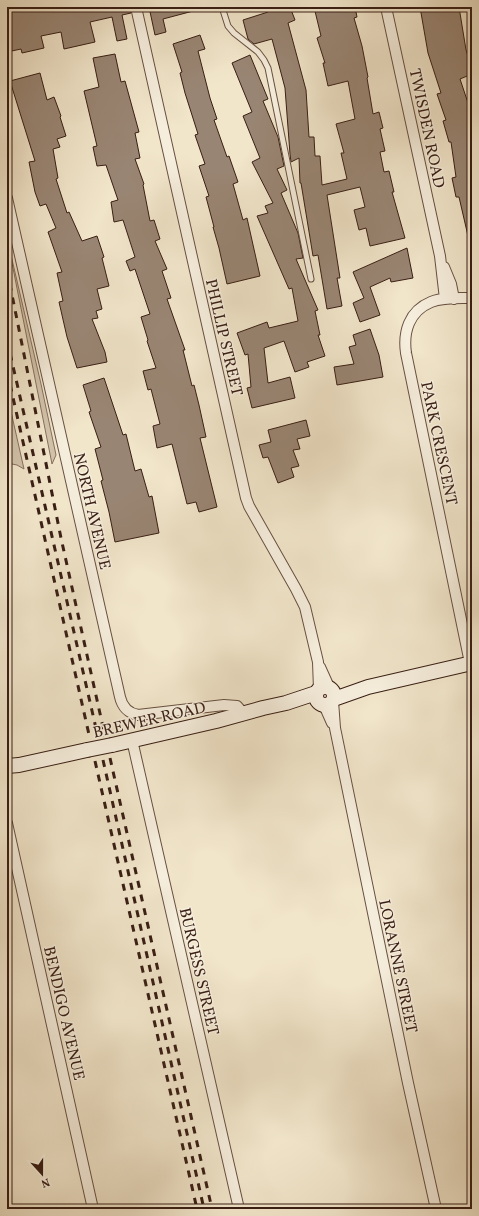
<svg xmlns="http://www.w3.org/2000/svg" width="479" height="1216" font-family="Vollkorn,serif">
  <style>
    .green { fill: #d2c3ab; stroke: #867060 }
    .building { fill: #998573; stroke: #391e14 }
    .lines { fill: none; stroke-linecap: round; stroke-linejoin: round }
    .lane-casing { stroke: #675042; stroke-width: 7 }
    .street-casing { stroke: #675042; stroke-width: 12 }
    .secondary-casing { stroke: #391e14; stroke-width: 16 }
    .lane { stroke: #f6eedd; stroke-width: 5 }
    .street { stroke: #f6eedd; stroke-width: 10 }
    .secondary { stroke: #f6eedd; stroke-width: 14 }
    .rail { stroke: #391e14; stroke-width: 3; stroke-dasharray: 7 7; stroke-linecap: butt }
    .secondary-bridge-casing { stroke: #391e14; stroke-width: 16; stroke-linecap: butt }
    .secondary-bridge { stroke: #f6eedd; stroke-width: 14 }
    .labels { text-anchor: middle; stroke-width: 3; stroke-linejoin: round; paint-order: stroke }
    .street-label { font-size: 16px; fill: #391e14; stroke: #f6eedd }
  </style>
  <rect width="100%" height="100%" fill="#f1e5ca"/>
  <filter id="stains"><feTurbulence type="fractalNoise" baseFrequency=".005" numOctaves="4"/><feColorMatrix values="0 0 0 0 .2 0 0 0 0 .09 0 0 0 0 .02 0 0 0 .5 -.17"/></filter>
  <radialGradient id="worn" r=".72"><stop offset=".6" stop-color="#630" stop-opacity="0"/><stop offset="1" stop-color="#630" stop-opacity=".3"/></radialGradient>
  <path class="green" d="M7,238L41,384L56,455L52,464Z
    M7,394L24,469L17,465L7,463Z"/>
  <path class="building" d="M7,7H130L131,13L122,15L127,39L117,41L112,17L90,22L95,42L64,49L61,32L41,36L44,48L22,53L21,49L7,52Z
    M149,7H197V10L163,19L166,32L155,35Z
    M266,7H290L295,20L288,23L306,90L309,137H314L315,156H320L322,185L347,179L341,153H344L336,124L355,119L348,81L328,86L323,63H325L317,38L321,36L314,7H355L357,17L354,18L362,46L368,77L367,78L373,114L379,112L383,128L380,129L385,151L380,152L384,172L389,171L394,192H392L405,238L370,246L366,228L359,230L354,210L365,207L360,187L327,195L340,278H337L342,306L327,309L318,255L313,256L301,183H300L299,158L291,162L290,154L285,88L272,39L254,44L248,39L243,20L268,12Z
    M420,7H459L466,50L472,68V74L460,79L472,115V236H468L459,197H456L452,178L456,177L451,142H449L443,121L446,120L437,94L441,93L428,53Z
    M200,35L205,49L198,51L210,98L217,119L214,120L227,157L229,156L238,182L233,184L243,220L247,218L260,276L227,284L219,248L213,227H214L206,197L209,196L199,166L205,164L195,135L198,134L185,93L180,73L182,72L173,44Z
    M115,54L121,82L125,81L139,132L135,133L140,158L135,159L144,184L143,185L150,221L154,220L160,239L155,241L167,269L162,271L171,298L167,299L185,350H183L192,386L194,385L199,405L206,437L200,438L217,507L199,512L196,502L187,504L172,444L157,448L153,426L160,424L151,389L148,390L143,371L156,368L147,341L148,340L141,317L150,314L135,269L130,271L126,261L135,257L123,220L114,222L111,202L118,200L106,165L97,166L93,147L97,146L84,91L99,87L93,58Z
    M250,55L268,99L263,101L278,137L284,166L277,169L287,190L281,193L298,233L303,258L296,259L318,310L315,311L320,335H318L325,356L307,362L309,367L295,372L284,341L264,348L268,383L290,377L295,398L252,408L247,388L251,387L248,354L245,355L237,333L267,322L269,328L298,321L292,288L289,289L257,216L268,213L265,206L273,203L252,162L260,158L243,116L252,112L232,63Z
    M40,73L47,100L54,97L61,116L60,117L66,136L57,139L60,147L53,149L58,178L56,179L67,213L69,212L82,241L97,236L104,257L102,258L109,286L97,289L102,309L96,311L98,318L92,319L105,352L107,362L77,368L67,337L59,302L63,301L57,273L62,272L48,232L56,228L46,204L40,206L35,192L29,162L35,161L10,81Z
    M407,248L413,278L391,282L390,278L370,287L380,315L360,322L353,303L364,298L353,272Z
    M370,329L379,355L383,377L337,385L334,367L354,364L349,347L356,345L353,335Z
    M104,378L123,435L126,434L135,471L141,469L149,497L152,496L159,533L115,542L109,512L101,481L103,480L95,449L101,447L89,412L91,411L83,385Z
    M306,420L310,436L297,439L300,449L293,450L299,466L291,468L294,477L278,483L268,457L263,458L259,445L271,442L268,430Z"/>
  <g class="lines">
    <g class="lane-casing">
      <path id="lane" d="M222,7L228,26L234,33L258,52L264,60L268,68L311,279"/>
    </g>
    <g class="street-casing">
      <path id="street" d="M136,7L246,498L249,506L296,589L305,607L318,662L319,689
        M386,7L440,256L445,299
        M7,198L120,697C122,706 128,713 138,715L224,705L237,706L243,713
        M444,267L451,284L454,299
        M470,663L406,353C403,332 409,311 431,302C443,297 459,298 472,298
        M320,667L329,687
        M333,701L335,728L408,1083L436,1209
        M324,705L332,723
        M132,740L239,1209
        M7,823L93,1209"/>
    </g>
    <g class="secondary-casing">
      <path id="secondary" d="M316 696a9 9 0 1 1 18 0a9 9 0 1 1-18 0Z
        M334,699L368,687L472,663
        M112,745L216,721L263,708L286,703L316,693
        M7,766L19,765L87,750"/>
    </g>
    <use href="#lane" class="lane"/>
    <use href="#street" class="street"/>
    <use href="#secondary" class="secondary"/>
    <path class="rail" d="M7,270L61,538L105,736
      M7,340L98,737
      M7,371L90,739
      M110,758L212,1209
      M103,760L204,1209
      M95,761L197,1209"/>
    <g class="secondary-bridge-casing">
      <path id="secondary-bridge" d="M87,750L112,745"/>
    </g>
    <use href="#secondary-bridge" class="secondary-bridge"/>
  </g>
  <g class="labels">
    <g class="street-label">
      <text transform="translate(428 128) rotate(78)" y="6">TWISDEN ROAD</text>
      <text transform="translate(225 337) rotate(77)" y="6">PHILLIP STREET</text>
      <text transform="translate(440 443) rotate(78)" y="6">PARK CRESCENT</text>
      <text transform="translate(93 511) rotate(77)" y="6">NORTH AVENUE</text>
      <text transform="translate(149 719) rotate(-13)" y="6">BREWER ROAD</text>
      <text transform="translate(399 966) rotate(78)" y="6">LORANNE STREET</text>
      <text transform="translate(200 971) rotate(77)" y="6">BURGESS STREET</text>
      <text transform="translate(65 1013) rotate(77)" y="6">BENDIGO AVENUE</text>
    </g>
  </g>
  <rect width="479" height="1216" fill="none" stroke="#f1e5ca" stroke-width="24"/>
  <rect x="8" y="8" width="463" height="1200" fill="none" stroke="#391e14" stroke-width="2"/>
  <rect x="12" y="12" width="455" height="1192" fill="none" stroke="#391e14"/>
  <g transform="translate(42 1174) rotate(159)" stroke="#f6eedd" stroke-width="3" paint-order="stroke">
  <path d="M0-3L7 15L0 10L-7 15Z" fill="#391e14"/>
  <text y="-6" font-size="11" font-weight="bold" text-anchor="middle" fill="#391e14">N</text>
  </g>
  <rect width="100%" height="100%" filter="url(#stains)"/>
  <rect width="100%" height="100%" fill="url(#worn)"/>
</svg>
